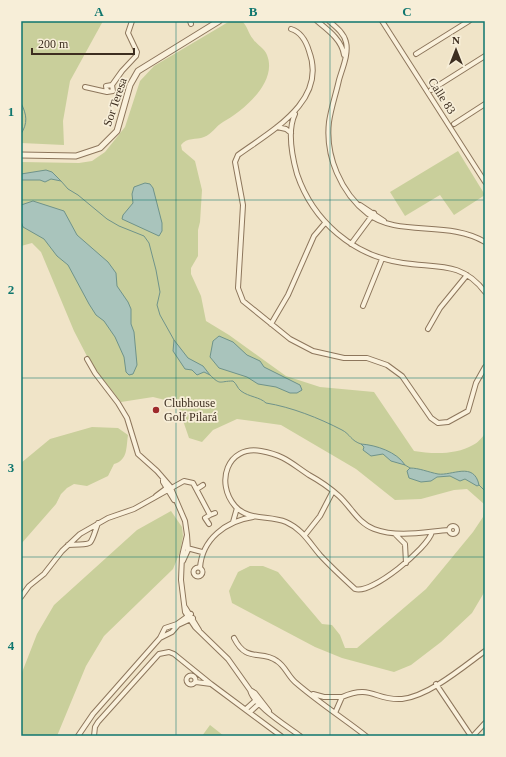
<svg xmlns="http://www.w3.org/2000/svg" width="506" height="757" font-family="'Times New Roman',serif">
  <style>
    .green { fill: #c9cf9b }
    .water { fill: #a9c4bc; stroke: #6f938a }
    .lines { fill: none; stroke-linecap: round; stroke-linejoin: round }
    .stream { stroke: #6f938a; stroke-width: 1 }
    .minor-casing { stroke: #8d765c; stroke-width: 6 }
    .tertiary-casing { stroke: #8d765c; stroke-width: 7 }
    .minor { stroke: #faf1dc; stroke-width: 4 }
    .tertiary { stroke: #faf1dc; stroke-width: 5 }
    .grid { fill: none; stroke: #0f766e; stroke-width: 1; stroke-opacity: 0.55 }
    .poi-dot { fill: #9e2a2b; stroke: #f7eed8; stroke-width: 1.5 }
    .labels { text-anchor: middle; stroke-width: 3.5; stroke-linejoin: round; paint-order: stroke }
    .street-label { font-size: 12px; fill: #3d2e20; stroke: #f7eed8 }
    .poi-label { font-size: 12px; fill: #3d2e20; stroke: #f7eed8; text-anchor: start }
    .neatline { fill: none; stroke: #0f766e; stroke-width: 1.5 }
    .grid-label { font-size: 13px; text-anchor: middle; font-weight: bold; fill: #0f766e }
  </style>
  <rect width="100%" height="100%" fill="#f0e4c8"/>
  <path class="green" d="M21,21H103L70,81L63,121L64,145L21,143Z
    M230,21H242C248,27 248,33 253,39C257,45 264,48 267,55C278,82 243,111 223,122C216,126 212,134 204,137C196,140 187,137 181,145L182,150L195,161L202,190L200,222L198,230V256L191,268V274L201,296L206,321L229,335L286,376L320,387L374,392L414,451C432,454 456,455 473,445C478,443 481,438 485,434V591L472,613L441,642L411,665L394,672L342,658L315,647L232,603L229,591L238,572L250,566H263L278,572L322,624L332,625L340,635L345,648H357L426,589L473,532L483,517L484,504L467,489L454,490L421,499L395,500L356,469L281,425L237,419L213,430L202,442L189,438L177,403L153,397L121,402L91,364L74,331L41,252L32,243L21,246V162L79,163L92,161L105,152L125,127L140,81L154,66Z
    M458,151L485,195L454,215L440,195L405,216L390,192Z
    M92,427L118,428L128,435C126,448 128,460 114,464L108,476L87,486L74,484L67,488L61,494L56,504L21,544V463L50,439Z
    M171,511L182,527L183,536L180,552L173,569L104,636L86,666L57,736H21V675L37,634L54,605L137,530Z
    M210,725L224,736H202Z"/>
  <path class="water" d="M46,170L52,172L61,181L51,179L45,182L40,180H21V174Z
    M145,183L150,184L153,188L162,223V231L159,236L122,219L123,215L133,203L132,194L134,187Z
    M33,201L64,211L77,235L108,262L116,273L117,286L128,302L131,309V324L134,332L137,365L133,374L129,375L126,372L124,357L115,337L104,321L96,315L89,304L68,265L57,256L44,239L23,227L21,221V205Z
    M219,336L233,342L247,355L260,361L264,367L300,385L302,390L297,393H290L276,387L258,384L247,377L219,368L210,357L213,341Z
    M174,340L188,358L203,366L210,375L204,372L197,375L192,370L185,369L173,351Z
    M361,444C376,445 397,452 405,465L391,461L383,454L371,456L363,450L364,447Z
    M410,468C419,468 428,472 438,474C452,476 474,461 479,485L477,486L465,479L460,481L450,476L437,477L431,481L421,482L409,478L407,471Z"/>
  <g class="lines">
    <path class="stream" d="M21,103C27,115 28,123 21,134
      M61,181L68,189L78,195L107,219L119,226L144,236L149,243L156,270L160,292L157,305L160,315L174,340
      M210,375C221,386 219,381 233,381C237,384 237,388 241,391C249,397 260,397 266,403C291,407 319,418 342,430C350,434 351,441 361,444
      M405,465L410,468
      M479,485L485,491"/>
    <g class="minor-casing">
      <path id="minor" d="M190,21L191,24
        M317,21C328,30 342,40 344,55
        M329,21C336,27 344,33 346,42C349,54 342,69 339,80C336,94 331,108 329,122C325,156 341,193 368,214C397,237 449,220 485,242
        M382,21L485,182
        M291,29C301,32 306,41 309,51C328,101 271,131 238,155L235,162L243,205L238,288L243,301L290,339L313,351L344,358H367L387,365L402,376L431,418L438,423L448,422L468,411L476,383L485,367
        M416,54L469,21
        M112,85L113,91L107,92L106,86L112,85L122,71L136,56L137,52L128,33L132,21
        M85,87L107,92
        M431,90L485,56
        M295,114C287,131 292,156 297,174C313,221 353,256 403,263C436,268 462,261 485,292
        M454,124L485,104
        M277,127L286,129L291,133
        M360,205L384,221
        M351,244L374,213
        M363,306L382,259
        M271,324L288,295L314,236L325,223
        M428,329L440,308L467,275
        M87,359L95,373L118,403L127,418L138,454L157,471L170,486L185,521L187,535
        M163,478V482L174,500
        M197,489L203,485
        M156,496L168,487
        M233,522L237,508
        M209,524L205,518L210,515
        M449 530a4 4 0 1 1 8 0a4 4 0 1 1-8 0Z
        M432,532C428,548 371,595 355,589C343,578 331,567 320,555C309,542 302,529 286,522C269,515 248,521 235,506C215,483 227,445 261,451C284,455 291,463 309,475C320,481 330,488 339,496C351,507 358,523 374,529C398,538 424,532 449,530
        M395,534L405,544L406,563
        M305,535L320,516L333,491
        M68,545C94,543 89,549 98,523
        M187,548L202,552
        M183,561L188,550L187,535L182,556L181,580L185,612L195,627L228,659L250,690C254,706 287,726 300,736
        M193.5 572a4.5 4.5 0 1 1 9 0a4.5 4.5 0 1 1-9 0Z
        M200,568C202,539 226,521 253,517
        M21,597L29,586L44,574L62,551L80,534L108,518L134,509L184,481L193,483L210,515L215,513
        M185,607L199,630
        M160,638L172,632L178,625L193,618
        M234,638C247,664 261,649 277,661C285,666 288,676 295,682C318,702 343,718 366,736
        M186.5 680a4.5 4.5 0 1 1 9 0a4.5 4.5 0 1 1-9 0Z
        M196,682L211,684L281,736
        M436,684L471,736
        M250,690L255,693L269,711
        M313,694L324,697H342
        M246,709L257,699
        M250,712L261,702
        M335,713L342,697C372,684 375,701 402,699C429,696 463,667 485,651
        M78,736L93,714L160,638L165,628L177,624L191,614
        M94,736L95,727L98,722L159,654L169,652L174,654L211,684
        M473,736L485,723"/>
    </g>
    <g class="tertiary-casing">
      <path id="tertiary" d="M21,155L76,156L100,148L117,131L130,85L138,71L219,21"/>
    </g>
    <use href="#minor" class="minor"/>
    <use href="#tertiary" class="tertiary"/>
  </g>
  <path class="grid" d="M176,21V736M330,21V736M21,200H485M21,378H485M21,557H485"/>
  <circle class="poi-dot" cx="156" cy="410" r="4"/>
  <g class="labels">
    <g class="street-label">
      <text transform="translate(442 96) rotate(57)" y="4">Calle 83</text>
      <text transform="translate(115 102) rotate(-71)" y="4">Sor Teresa</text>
    </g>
    <g class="poi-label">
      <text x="164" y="407">Clubhouse<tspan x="164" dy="14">Golf Pilará</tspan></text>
    </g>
  </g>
  <rect width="506" height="757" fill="none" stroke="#f7eed8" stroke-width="44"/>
  <g transform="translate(456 50)" stroke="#f7eed8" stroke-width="3" paint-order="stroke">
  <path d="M0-3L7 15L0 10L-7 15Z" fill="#3d2e20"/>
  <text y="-6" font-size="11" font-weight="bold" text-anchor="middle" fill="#3d2e20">N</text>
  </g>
  <path d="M32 48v6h102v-6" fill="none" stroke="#3d2e20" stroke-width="2"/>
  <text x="38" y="48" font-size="12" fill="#3d2e20" stroke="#f7eed8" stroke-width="3" paint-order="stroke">200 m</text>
  <rect x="22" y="22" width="462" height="713" class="neatline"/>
  <g class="grid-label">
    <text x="99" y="16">A</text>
    <text x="253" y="16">B</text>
    <text x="407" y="16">C</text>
    <text x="11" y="116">1</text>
    <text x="11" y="294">2</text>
    <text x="11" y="472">3</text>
    <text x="11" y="650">4</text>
  </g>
</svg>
